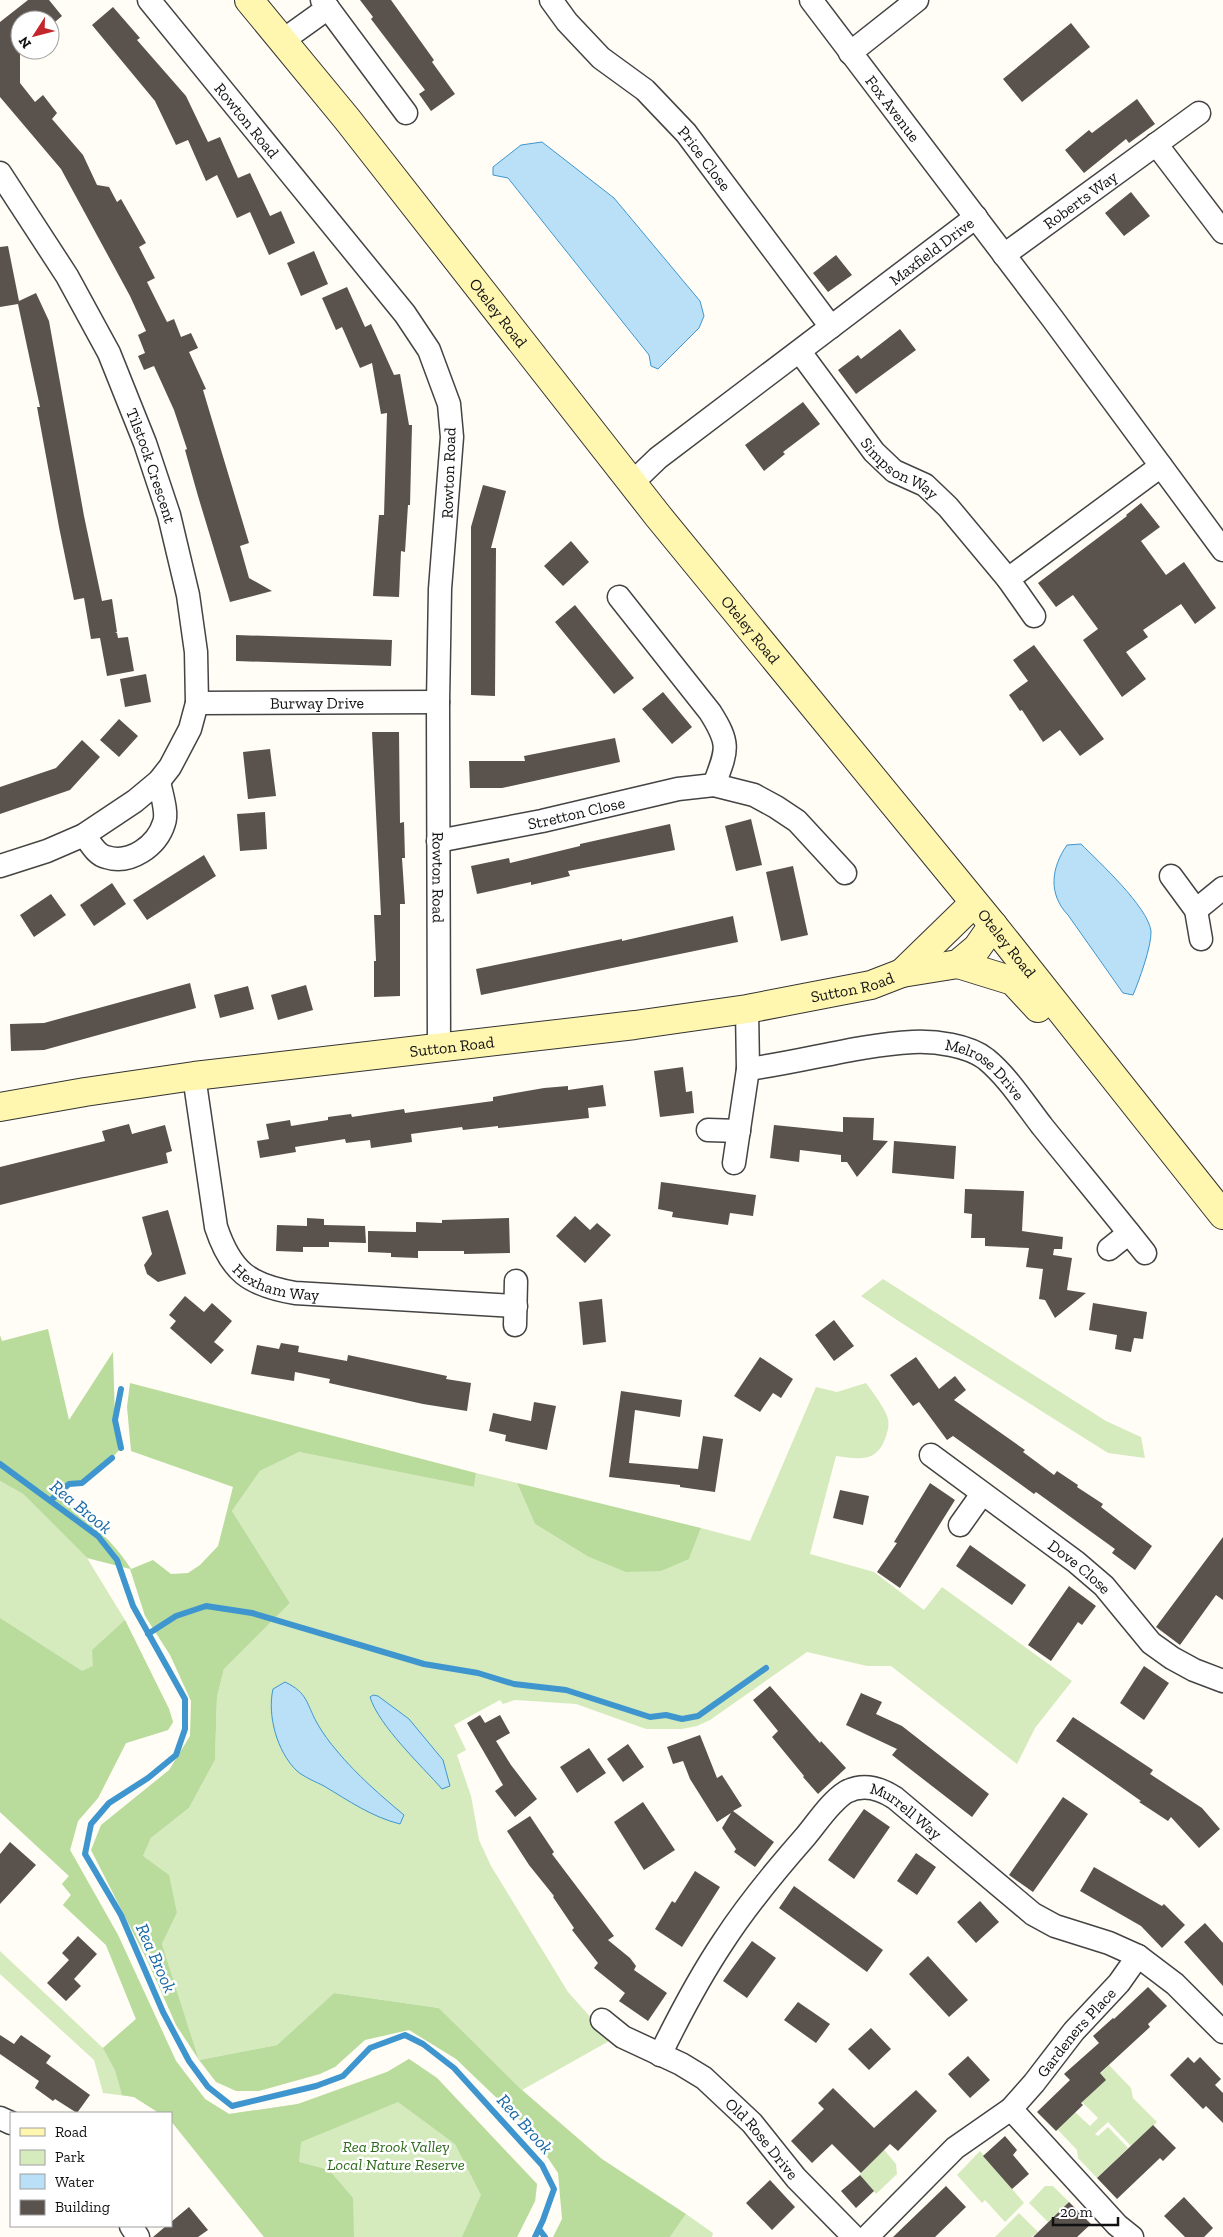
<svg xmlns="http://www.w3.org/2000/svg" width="1223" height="2237" font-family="'Zilla Slab',serif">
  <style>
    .green { fill: #d5ebbd }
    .forest { fill: #b9dc9c }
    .water { fill: #b9e0f7; stroke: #3f96cf }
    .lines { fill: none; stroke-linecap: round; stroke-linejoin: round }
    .stream { stroke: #3f96cf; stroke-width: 6 }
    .building { fill: #5a524d }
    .street-casing { stroke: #444; stroke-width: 25 }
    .secondary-casing { stroke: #333; stroke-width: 30 }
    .street { stroke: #fff; stroke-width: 22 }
    .secondary { stroke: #fff6b0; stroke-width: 28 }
    .labels { text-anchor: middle; stroke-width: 5; stroke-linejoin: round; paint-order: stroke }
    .street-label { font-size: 16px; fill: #111; stroke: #fff }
    .park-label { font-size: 16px; font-style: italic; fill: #2f6b1f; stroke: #fff }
    .water-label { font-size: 18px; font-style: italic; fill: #1768a6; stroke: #fff }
  </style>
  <rect width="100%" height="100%" fill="#fffdf5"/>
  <path class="green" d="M883,1279L1106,1421L1141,1437L1145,1458L1108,1453L903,1324L861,1296Z
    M866,1383C874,1394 882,1404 887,1416C890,1424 888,1431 885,1439C876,1463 858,1459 836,1456L810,1554L874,1572L924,1610L942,1587L1072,1681L1035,1728L1017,1764L891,1666H867L807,1652L710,1720L697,1726L682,1729H646L576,1704L515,1700L503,1704L500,1700L454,1725L466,1750L457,1755L471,1796L479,1840L491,1866L568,1992L611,2040L522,2090L439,2008L334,1993L277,2045L199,2060L162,1944L177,1913L143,1856L151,1838L189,1808L215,1760L217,1697L224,1669L290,1603L232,1511L260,1471L299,1452L474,1487L476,1473L517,1483L535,1524L587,1556L689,1559L701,1528L750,1541L816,1387L837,1392Z
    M0,1481L23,1494L87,1558L125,1620L169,1709L173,1722L168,1730L126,1743L98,1798L78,1821L70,1850L118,1935L176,2061L205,2099L229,2114L298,2104L387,2072L409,2059L437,2078L537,2184L535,2201L517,2237H264L171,2121V2113H159L134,2097L103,2093L94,2060L0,1974V1951L103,2048L136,2019L106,1945L63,1905L71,1895L62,1884L69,1876L0,1812Z
    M1109,2065L1131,2088L1133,2098L1157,2122L1131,2146L1108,2122L1095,2134L1098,2136L1108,2127L1128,2148L1097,2178L1078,2158L1077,2150L1057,2129L1075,2112L1090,2126L1098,2118L1082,2102L1105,2080L1100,2074Z
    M880,2145L896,2164L897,2174L876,2194L860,2175L874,2160L868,2153Z
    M980,2151L1024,2203L1005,2222L985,2200L982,2203L957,2175Z
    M1045,2186H1053L1069,2202L1048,2222L1029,2203Z
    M1019,2213L1038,2232L1031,2237H995Z
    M686,2214L713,2233L712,2237H670Z"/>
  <path class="forest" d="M48,1329L69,1420L113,1352L115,1420L121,1448L112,1458L82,1483L69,1484L57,1496C85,1519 111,1537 131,1569L153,1560L171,1574L188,1573L200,1565L218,1546L233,1487L131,1451L127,1407L130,1383L476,1473L474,1487L299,1452L260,1471L232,1511L290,1603L224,1669L217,1697L215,1760L189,1808L151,1838L143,1856L169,1875L177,1913L162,1944L199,2060L277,2045L334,1993L439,2008L522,2090L602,2159L686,2214L670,2237H553L562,2219L558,2173L527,2127L456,2059L409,2030L365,2040L335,2067L320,2074L259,2091H236L216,2082L199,2060L176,2025L147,1960L91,1850L101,1825L169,1770L190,1736L191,1701L170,1655L145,1616L130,1569L87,1558L23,1494L0,1481V1335L2,1341Z
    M517,1483L701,1528L689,1559L661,1571L626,1572L587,1556L535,1524Z
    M0,1618L82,1671L93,1666L92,1650L125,1620L169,1709L173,1722L168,1730L126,1743L98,1798L78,1821L70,1850L118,1935L176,2061L205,2099L229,2114L298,2104L387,2072L409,2059L437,2078L537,2184L535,2201L517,2237H462L481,2195L455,2144L398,2102L301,2142L299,2162L329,2170L353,2198L354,2237H264L171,2121V2113H159L134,2097L122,2095L115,2070L103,2048L136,2019L106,1945L63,1905L71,1895L62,1884L69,1876L0,1812Z"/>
  <path class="water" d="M542,142L614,198L700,301L704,316L699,328L658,369L651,366L649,355L508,178L493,175V167L521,145Z
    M1081,844C1099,862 1148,907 1151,931C1152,945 1139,981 1133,995L1123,993L1068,915C1048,894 1051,868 1067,845Z
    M285,1682C308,1693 306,1703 317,1723C322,1732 330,1743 337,1751C357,1775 380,1795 404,1815L400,1824C372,1817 349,1801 324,1786C316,1782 304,1777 297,1771C277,1752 267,1715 273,1689Z
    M373,1695L378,1696L409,1719L443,1760L450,1786L442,1789C421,1765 379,1726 370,1697Z"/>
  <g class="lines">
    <path class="stream" d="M121,1448L115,1420L121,1389
      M0,1464L98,1536L117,1560L133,1606L185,1699V1729L176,1755L148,1778L109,1803L91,1824L85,1854L121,1915L163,2012L189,2061L208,2087L232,2106L316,2086L343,2076L370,2048L405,2035L423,2044L454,2068L542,2165L554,2189L543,2220L535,2237
      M51,1500L69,1484L82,1483L112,1458
      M148,1634L176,1616L206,1606L252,1613L424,1664L478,1673L514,1684L566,1690L650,1717L666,1715L682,1719L698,1716L766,1668
      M539,2229L545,2237"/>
  </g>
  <path class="building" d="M28,0H49L62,16L50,26V20H20V83L35,102L43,95L57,113L52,119L83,155L97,185L109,187L117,202L121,199L146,243L139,247L155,278L147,282L167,322L174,319L181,337L191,333L198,348L189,352L206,389L203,390L249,543L240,546L249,578L272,591L230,602L198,496L185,450L187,449L174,410L154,366L144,370L138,356L145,353L138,335L146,331L130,296L61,169L0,97V22Z
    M360,0H391L434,60L432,62L455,94L431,111L419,94L425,90L371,19L373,17Z
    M113,7L140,38L137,40L186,96L208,142L220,137L238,178L250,173L270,216L281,211L295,243L269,255L250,212L237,218L217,175L206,181L188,140L176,145L155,101L92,25Z
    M1071,23L1090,47L1022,102L1003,79Z
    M1137,99L1155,124L1129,143L1126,139L1084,173L1065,150L1089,130L1092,133Z
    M1131,192L1150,216L1124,236L1105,213Z
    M8,246L19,301L36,293L49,321L84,516L102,601L112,599L117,632L115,633H117L118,638L128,637L134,671L107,676L100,638L91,639L84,598L74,600L59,527L37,407H40L18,304L0,307V247Z
    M314,251L328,284L301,296L287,263Z
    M836,255L852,275L828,292L813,273Z
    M347,287L365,327L371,324L394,375L400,374L409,425H412L410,505H408L405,552L401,551L399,597L373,596L379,515H384L387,413L381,414L372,363L360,368L342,327L336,330L322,298Z
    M900,329L916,350L856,394L838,370L858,355L861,359Z
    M803,402L820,424L783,452L785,454L764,471L745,445Z
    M483,485L506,491L491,548H496L495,696L471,695V527Z
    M1141,503L1160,527L1141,541L1166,575L1184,562L1216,608L1195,624L1181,604L1143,630L1148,637L1126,652L1146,679L1122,697L1083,640L1098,629L1073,595L1056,607L1038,583L1127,516L1126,515Z
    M571,541L589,562L563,586L544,566Z
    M575,605L634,678L614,694L555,622Z
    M236,635L392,640L391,666L236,661Z
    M1034,645L1104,739L1080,756L1060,730L1043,742L1022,710L1020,711L1009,695L1028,681L1013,660Z
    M146,674L151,702L125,707L120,679Z
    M663,692L692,727L672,744L642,709Z
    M119,719L138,736L119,757L100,740Z
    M372,732H399L400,823L404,822L405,858H402L405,904H400V996L374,997V961H376L374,915H381Z
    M615,738L620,762L502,788H470L469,761H525L524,756Z
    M82,740L100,757L70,790L0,814V787L56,768Z
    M270,749L276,796L248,799L243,752Z
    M265,812L267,849L240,851L237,814Z
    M751,819L762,865L736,871L725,826Z
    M670,824L675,850L568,871L570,876L531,885V882L477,894L471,866L509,858L510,863L580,846V844Z
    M204,855L216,876L147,920L133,900Z
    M793,866L808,935L781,941L766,872Z
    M112,883L126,904L94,926L80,905Z
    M51,894L66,915L34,937L20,915Z
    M733,916L738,942L481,995L476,969L622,939V941Z
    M190,983L196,1008L44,1050L11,1051L10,1024L44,1023Z
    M306,985L313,1010L278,1020L271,995Z
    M248,986L254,1009L220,1018L214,995Z
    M683,1067L686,1092L692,1091L694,1113L660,1117L654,1071Z
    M603,1085L606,1106L588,1108L589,1118L498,1128V1126L463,1130L462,1127L411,1134L412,1142L371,1148L370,1140L346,1143L345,1139L295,1147L296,1152L260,1158L257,1141L269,1139L266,1124L290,1120L291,1126L328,1120V1117L351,1114L352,1117L404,1109L405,1113L493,1101V1097L544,1088L568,1086V1090Z
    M843,1117L874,1118L873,1140L888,1141L857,1177L847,1162H841V1155L800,1150L799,1162L770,1158L774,1125L843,1132Z
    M129,1124L132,1134L165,1125L172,1151L166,1153L168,1163L0,1205V1167L105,1141L102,1131Z
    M894,1141L956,1146L954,1179L892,1173Z
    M661,1182L756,1195L753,1216L730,1213L728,1225L672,1217L673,1212L658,1209Z
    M965,1189L1024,1191L1022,1231L1063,1237L1062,1249H1054L1053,1255L1072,1258L1067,1290L1086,1293L1055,1318L1045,1300L1039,1299L1043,1269L1026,1267L1029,1248L985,1246V1238H971L972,1214L964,1213Z
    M168,1210L186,1274L158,1282L147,1274L144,1265L152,1254L142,1217Z
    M575,1216L590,1230L597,1223L611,1235L585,1263L556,1236Z
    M307,1218L324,1219V1225L365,1226L366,1243L329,1242V1247H303V1252L276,1251L277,1225L307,1226Z
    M509,1218L510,1253L464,1254V1251H418V1258L391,1257V1253L368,1252V1231L416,1232V1222L442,1223V1220Z
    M185,1296L204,1312L212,1303L232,1321L214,1342L224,1350L211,1364L170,1328L176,1321L169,1315Z
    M602,1299L606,1342L583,1345L579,1302Z
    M1093,1303L1147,1312L1143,1339L1134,1338L1131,1352L1115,1349L1117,1335L1089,1330Z
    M834,1320L854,1346L834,1361L815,1335Z
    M281,1343L299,1346L298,1352L347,1361L348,1355L447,1376L446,1379L471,1383L467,1411L423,1404L329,1383L330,1379L295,1372L294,1381L251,1374L257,1345L279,1349Z
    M760,1357L793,1379L781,1398L773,1393L760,1412L734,1396Z
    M916,1357L939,1389L955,1376L966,1390L954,1400L1025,1450L1023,1452L1054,1475L1057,1471L1078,1485L1077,1487L1103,1504L1101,1507L1152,1546L1135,1570L1112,1553L1115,1549L1036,1492L1034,1494L953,1436L947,1440L919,1402L913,1406L890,1375Z
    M621,1391L682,1400L680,1417L635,1410L629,1463L698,1469L703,1436L723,1439L715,1492L680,1487V1485L609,1477Z
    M534,1402L556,1406L547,1450L505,1441L506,1435L489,1431L493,1413L531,1421Z
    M930,1483L955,1500L900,1588L877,1572L897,1543L894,1542Z
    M840,1490L869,1496L863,1525L833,1518Z
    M1223,1537V1600L1216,1595L1180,1645L1156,1627Z
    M970,1545L1026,1585L1012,1605L956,1566Z
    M1069,1586L1096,1606L1082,1625L1078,1622L1051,1661L1028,1645Z
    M1144,1666L1169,1683L1144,1720L1120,1703Z
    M770,1686L820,1743L821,1741L846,1768L818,1794L803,1777L804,1776L772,1737L778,1731L753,1700Z
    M861,1693L882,1702L876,1714L902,1726L989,1794L972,1817L892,1755L897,1749L846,1725Z
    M480,1715L485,1723L500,1715L510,1733L496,1741L511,1765L537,1799L515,1817L495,1791L503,1785L467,1723Z
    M1073,1717L1153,1770L1150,1774L1202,1808L1220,1829L1199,1848L1171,1817L1168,1821L1139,1802L1141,1801L1056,1741Z
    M700,1735L717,1778L722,1775L742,1806L733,1811L774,1842L755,1867L734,1852L736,1849L722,1828L731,1813L717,1822L690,1779L683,1761L673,1764L667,1747Z
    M628,1744L644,1767L623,1782L607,1759Z
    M589,1748L606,1773L577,1793L560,1767Z
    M1063,1797L1088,1814L1033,1892L1009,1875Z
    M643,1802L675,1850L644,1870L614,1822Z
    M864,1809L890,1827L854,1879L828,1860Z
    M530,1816L554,1852L552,1854L614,1936L608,1940L630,1958L636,1966L634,1970L667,1993L648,2021L619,2001L625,1993L594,1968L598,1963L572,1930L574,1928L553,1897L554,1896L529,1865L507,1831Z
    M10,1842L36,1865L0,1904V1854Z
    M916,1853L936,1867L917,1895L897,1881Z
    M1094,1867L1162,1906L1164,1904L1185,1925L1162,1948L1141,1926L1080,1891Z
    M695,1871L720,1887L682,1947L655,1929L672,1901L675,1903Z
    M794,1886L883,1950L867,1972L779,1908Z
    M980,1901L999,1922L976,1943L957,1922Z
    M1205,1923L1223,1943V1986L1184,1942Z
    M78,1936L97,1954L74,1979L81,1986L66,2001L47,1983L69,1960L62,1953Z
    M752,1941L776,1958L747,1998L723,1981Z
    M928,1956L968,2000L949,2017L909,1974Z
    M1148,1987L1167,2006L1148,2024L1150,2027L1100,2073L1106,2080L1081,2103L1083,2105L1056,2131L1037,2112L1070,2080L1064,2074L1099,2043L1093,2036L1113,2018L1114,2019Z
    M798,2002L830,2024L816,2043L784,2020Z
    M871,2028L891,2049L869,2070L848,2049Z
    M0,2035L14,2044L21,2035L51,2056L46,2063L90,2095L77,2113L55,2099L53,2101L35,2088L39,2081L0,2054Z
    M968,2056L990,2080L970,2098L948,2074Z
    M1188,2057L1194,2063L1200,2057L1221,2079L1215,2085L1223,2093V2123L1206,2106L1203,2109L1170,2075Z
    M833,2088L874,2128L916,2090L937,2111L898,2151L890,2144L861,2173L832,2144L812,2163L791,2141L824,2109L818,2103Z
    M1153,2125L1176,2148L1163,2161L1160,2158L1117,2199L1097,2178Z
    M1005,2136L1017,2150L1013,2155L1029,2174L1012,2189L983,2156Z
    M860,2175L874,2191L856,2208L841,2191Z
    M770,2180L795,2207L772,2230L746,2203Z
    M946,2186L966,2207L935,2237H893Z
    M1184,2197L1213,2228L1204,2237H1185L1164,2216Z
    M1069,2202L1091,2224L1077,2237H1033Z
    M189,2207L208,2230L198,2237H153L166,2226H171V2222Z"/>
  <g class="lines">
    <g class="street-casing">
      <g id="street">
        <path id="s1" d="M149,0L405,314L429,350L449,404L452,437L440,589L438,702L439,1047"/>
        <path d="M322,0L406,113"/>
        <path id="s2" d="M551,0L567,22L601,58L645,90L686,133L831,327"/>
        <path id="s3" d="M811,0L1052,318L1223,550"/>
        <path d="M282,41L328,8"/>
        <path d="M850,53L917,0"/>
        <path d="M1156,144L1223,232"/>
        <path id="s4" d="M0,173L67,276L109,353L145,443L169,515L188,595L196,652L197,703L190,729L170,767L159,781L135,801L84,835L47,851L0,866"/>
        <path id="s5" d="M1004,255L1199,113"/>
        <path id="s6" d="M800,352L874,452L894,471L925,485L948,507L1008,579L1034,616"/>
        <path id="s7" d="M632,483L658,458L976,217"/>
        <path d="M1008,579L1161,466"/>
        <path d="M619,597L710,712C731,745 727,750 714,785"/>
        <path id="s8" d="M197,703L438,702"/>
        <path d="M84,835C90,842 96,855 106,857C130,865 157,846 164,823C168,812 161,793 159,781"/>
        <path id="s9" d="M438,841L542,821L678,789L714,785L754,795L776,807L797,821L845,873"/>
        <path d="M1171,876L1196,910L1201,939"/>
        <path d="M1196,910L1223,888"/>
        <path id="s10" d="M748,1069C803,1062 857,1045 913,1042C935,1041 968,1045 986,1059C1008,1077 1025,1104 1042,1126C1076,1168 1111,1210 1145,1253"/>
        <path id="s11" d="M194,1076L216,1227C231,1272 249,1285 295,1293L516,1306"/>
        <path d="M708,1130L739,1131"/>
        <path d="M734,1163L748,1069L747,1009"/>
        <path d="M1109,1249L1129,1233"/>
        <path d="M515,1325L516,1281"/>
        <path id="s12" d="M931,1455L1076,1562L1104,1586L1151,1643L1172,1658L1194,1670L1223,1681"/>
        <path d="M960,1525L982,1494"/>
        <path id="s13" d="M602,2020L623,2037L681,2064L704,2078L752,2123L796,2178L854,2237"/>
        <path id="s14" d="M660,2055C679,2016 699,1978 723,1942C747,1905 776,1870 805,1837C817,1823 830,1802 846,1792C863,1783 880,1788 895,1798L1033,1914L1055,1926L1109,1943L1138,1956L1175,1984L1223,2032"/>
        <path d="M1011,2109L1117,2225L1132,2237"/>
        <path d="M0,2118L11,2123"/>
        <path d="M131,2226L138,2237"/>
        <path id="s15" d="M867,2237L955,2148L1011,2109L1034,2083L1074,2031L1119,1983L1138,1956"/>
      </g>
    </g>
    <g class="secondary-casing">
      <g id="secondary">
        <path id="s16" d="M249,0L347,119L658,516L993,925L1223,1215"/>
        <path d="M958,964L1013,981L1038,1008"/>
        <path d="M902,973L974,903"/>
        <path id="s17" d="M0,1107L85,1092L194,1076L635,1025L747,1009L871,985L902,973L958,964L977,948L993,925"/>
      </g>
    </g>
    <use href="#street" class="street"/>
    <use href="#secondary" class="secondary"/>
  </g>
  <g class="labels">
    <g class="street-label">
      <text dy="6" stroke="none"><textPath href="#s3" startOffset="136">Fox Avenue</textPath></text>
      <text dy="6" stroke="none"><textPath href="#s1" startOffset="155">Rowton Road</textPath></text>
      <text dy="6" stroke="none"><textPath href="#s2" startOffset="222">Price Close</textPath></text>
      <text dy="6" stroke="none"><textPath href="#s5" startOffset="94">Roberts Way</textPath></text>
      <text dy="6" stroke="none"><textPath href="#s7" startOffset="379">Maxfield Drive</textPath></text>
      <text dy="6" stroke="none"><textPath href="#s16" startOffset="400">Oteley Road</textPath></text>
      <text dy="6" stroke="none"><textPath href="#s4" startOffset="331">Tilstock Crescent</textPath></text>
      <text dy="6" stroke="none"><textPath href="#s6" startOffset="155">Simpson Way</textPath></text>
      <text transform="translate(448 473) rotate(-88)" y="6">Rowton Road</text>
      <text dy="6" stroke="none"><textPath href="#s16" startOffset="805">Oteley Road</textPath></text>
      <text dy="6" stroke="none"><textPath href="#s8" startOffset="120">Burway Drive</textPath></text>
      <text dy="6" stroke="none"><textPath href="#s9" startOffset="141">Stretton Close</textPath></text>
      <text dy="6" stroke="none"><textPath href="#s1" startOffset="980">Rowton Road</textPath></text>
      <text dy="6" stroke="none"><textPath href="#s16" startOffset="1210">Oteley Road</textPath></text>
      <text dy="6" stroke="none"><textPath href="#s17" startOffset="861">Sutton Road</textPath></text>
      <text dy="6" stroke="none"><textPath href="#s17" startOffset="456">Sutton Road</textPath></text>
      <text dy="6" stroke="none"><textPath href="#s10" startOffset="248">Melrose Drive</textPath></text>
      <text dy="6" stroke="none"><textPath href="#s11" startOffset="242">Hexham Way</textPath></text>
      <text dy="6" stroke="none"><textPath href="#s12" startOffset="186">Dove Close</textPath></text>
      <text dy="6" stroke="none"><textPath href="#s14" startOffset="392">Murrell Way</textPath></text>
      <text dy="6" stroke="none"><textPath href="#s15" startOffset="294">Gardeners Place</textPath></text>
      <text dy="6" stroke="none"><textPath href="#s13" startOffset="202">Old Rose Drive</textPath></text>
    </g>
    <g class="park-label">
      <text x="396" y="2152">Rea Brook Valley<tspan x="396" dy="18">Local Nature Reserve</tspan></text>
    </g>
    <g class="water-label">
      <text transform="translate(81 1507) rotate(39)" y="6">Rea Brook</text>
      <text transform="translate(156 1958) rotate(66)" y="6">Rea Brook</text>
      <text transform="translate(525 2124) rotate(48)" y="6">Rea Brook</text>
    </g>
  </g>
  <rect x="10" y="2112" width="162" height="115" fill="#ffffff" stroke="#a0a0a0"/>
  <rect x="20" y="2128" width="25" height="8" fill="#fff6b0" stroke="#a0a0a0"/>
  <text x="55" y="2137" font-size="15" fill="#111111">Road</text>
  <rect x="20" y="2150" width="25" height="15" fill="#d5ebbd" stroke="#a0a0a0"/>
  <text x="55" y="2162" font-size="15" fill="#111111">Park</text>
  <rect x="20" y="2174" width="25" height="15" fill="#b9e0f7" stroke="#a0a0a0"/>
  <text x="55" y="2187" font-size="15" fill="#111111">Water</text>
  <rect x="20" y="2200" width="25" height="15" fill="#5a524d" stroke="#a0a0a0"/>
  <text x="55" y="2212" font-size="15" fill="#111111">Building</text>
  <g transform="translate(35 35) rotate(234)"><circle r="24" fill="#ffffff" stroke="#a0a0a0"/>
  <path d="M0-4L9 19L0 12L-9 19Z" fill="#c4262e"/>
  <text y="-8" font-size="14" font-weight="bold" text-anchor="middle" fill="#111111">N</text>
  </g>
  <path d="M1053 2217v8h65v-8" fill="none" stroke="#111111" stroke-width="2.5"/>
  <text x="1060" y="2217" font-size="15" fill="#111111" stroke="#ffffff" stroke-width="4" paint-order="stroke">20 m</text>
</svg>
